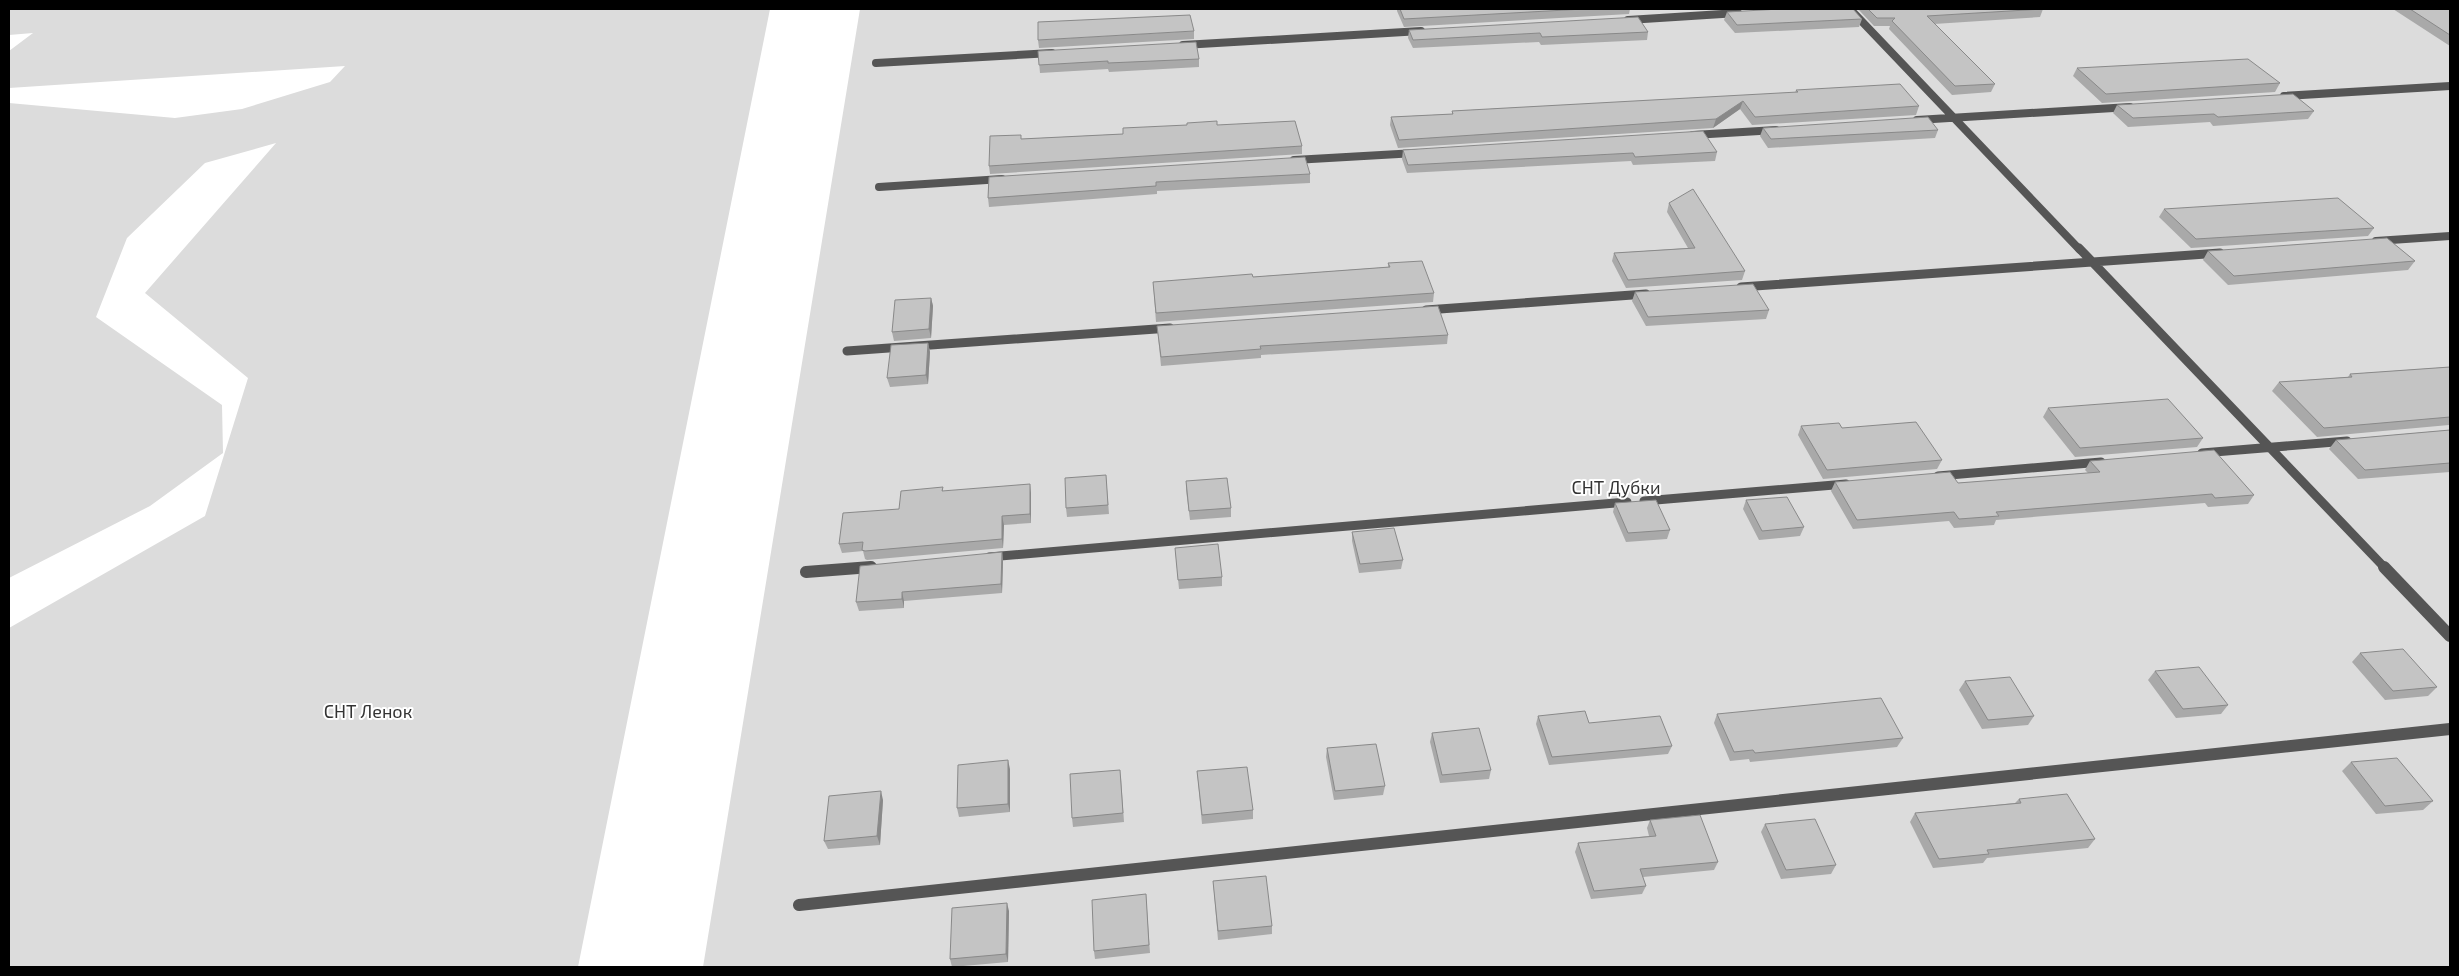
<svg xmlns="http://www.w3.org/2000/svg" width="2459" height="976" font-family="'Exo 2',sans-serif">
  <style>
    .green { fill: #dcdcdc }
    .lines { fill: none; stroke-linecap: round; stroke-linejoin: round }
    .minor-far2 { stroke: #555; stroke-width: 8 }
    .minor-far1 { stroke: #555; stroke-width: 9 }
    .minor { stroke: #555; stroke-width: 12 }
    .wall { fill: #a9a9a9 }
    .shaded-wall { fill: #898989 }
    .building { fill: #c4c4c4; stroke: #898989 }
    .labels { text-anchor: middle; stroke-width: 4; stroke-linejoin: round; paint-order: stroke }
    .park-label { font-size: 18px; fill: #333; stroke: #fff }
  </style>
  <rect width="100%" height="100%" fill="#fff"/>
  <path class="green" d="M9,9H770L578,967H9V628L205,516L248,378L145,293L276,143L205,163L127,238L96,317L222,405L223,453L150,506L9,578V103L175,118L242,109L330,82L345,66L9,88V51L33,33L9,35Z
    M860,9H2450V967H703Z"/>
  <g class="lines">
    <path class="minor-far2" d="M1850,9L2080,250
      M1628,20L1738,13
      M1183,45L1421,31
      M876,63L1052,53
      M2284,96L2450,86
      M1917,120L2130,107
      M1693,135L1776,130
      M1294,160L1416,153
      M879,187L1002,179
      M2376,241L2450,236"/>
    <path class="minor-far1" d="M2079,248L2385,568
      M1741,287L2220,253
      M1426,310L1646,294
      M847,351L1170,328
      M2202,453L2347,441
      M1938,476L2101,462
      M1644,501L1846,484
      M989,557L1627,502
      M855,568L872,567"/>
    <path class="minor" d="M2384,567L2450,636
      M806,572L871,567
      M799,905L2450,729"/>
  </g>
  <path class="wall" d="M1397,9H1630L1629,14L1404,27L1397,11Z
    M1858,9H2043L2040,17L1934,24L1995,84L1991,92L1952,95L1889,29L1890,26H1874Z
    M2393,9H2450V46Z
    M1727,12L1862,19L1859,27L1735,33L1724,20Z
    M1409,30L1648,32L1647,40L1541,45L1539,42L1413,48L1408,38Z
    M1194,31V39L1039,48L1038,40Z
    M1038,51L1199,59V67L1109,72L1108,69L1040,73Z
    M2077,68L2280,83L2275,92L2102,103L2073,76Z
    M1796,90L1919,106L1916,115L1752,125L1740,109L1713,128L1398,148L1390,125L1391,117L1452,114V111L1795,93Z
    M2117,105L2314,111L2308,119L2213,126L2210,122L2128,127L2113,113Z
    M1217,125L1302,146V154L990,174L989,166L1021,135V139L1123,134Z
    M1763,128L1938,130L1935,138L1768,148L1760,136Z
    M1403,150L1717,152L1715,161L1633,165L1631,161L1407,173L1402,159Z
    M1310,174V183L1157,191V194L989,207L988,198L989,177Z
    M1669,203L1745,271L1742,280L1626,288L1612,261L1614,253L1688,248L1667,212Z
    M2164,209L2374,228L2368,236L2191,248L2159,217Z
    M2208,251L2415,261L2408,270L2228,285L2203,260Z
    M1388,263L1434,293L1433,302L1156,322L1153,282L1253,277L1388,267Z
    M1635,292L1769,310L1766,319L1646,326L1632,301Z
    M931,298L933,306L931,338L894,341L892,332Z
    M1157,326L1448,335L1447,344L1261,355V358L1161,366Z
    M928,343L930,352L928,384L890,387L887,378Z
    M2450,367V426L2449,425L2317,437L2272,391L2279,382L2348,377L2350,374Z
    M2048,408L2203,438L2197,447L2075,457L2043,417Z
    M1801,426L1842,428L1942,460L1937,469L1823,479L1798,435Z
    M2450,430V472L2358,479L2329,449L2336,440Z
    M2090,461L2254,495L2248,504L2208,507L2205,503L1996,520L1994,525L1954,528L1949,521L1853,529L1831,491L1835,482L1958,483L2088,473L2085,470Z
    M1106,475L1109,514L1067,517L1066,508Z
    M1186,481L1231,508V517L1190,520L1186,490Z
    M943,487V491L1031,493V523L1004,525L1003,548L867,560L865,559L863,551L842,553L839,544L899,509Z
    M1746,500L1804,527L1800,536L1759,540L1743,509Z
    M1615,503L1670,530L1667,539L1626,542L1613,512Z
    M1352,532L1403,560L1401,569L1359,573L1352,541Z
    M1175,548L1222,577V586L1179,589Z
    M1002,552L1003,562L1002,593L904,601V608L859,611L856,602Z
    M2360,653L2437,687L2428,696L2385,700L2352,662Z
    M2155,671L2228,705L2221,714L2176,718L2148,680Z
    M1965,681L2034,716L2028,725L1982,729L1959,690Z
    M1717,714L1903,738L1897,747L1750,762L1749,759L1730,761L1714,723Z
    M1538,716L1589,723L1672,746L1668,754L1549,765L1536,724Z
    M1432,733L1491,770L1489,779L1440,783L1430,742Z
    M1327,748L1385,786L1383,795L1334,800L1326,757Z
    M2351,762L2433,801L2423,810L2376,814L2342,771Z
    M1010,769V812L959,817L957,808Z
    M1197,771L1253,810V819L1202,824Z
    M1121,778L1124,822L1073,827L1072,818Z
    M2019,799L2095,839L2088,848L1987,858L1983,863L1933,868L1910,822L1915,813L2015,803Z
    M883,800L880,845L828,849L824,841Z
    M1650,820L1718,862L1714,870L1643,877L1646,886L1642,894L1591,899L1575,852L1578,843L1649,836L1647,828Z
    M1765,824L1836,865L1831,874L1781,879L1761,832Z
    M1213,881L1272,926V934L1218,940Z
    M1146,894L1150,953L1095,959L1094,951Z
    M1009,911L1008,962L952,967L950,959Z"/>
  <path class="shaded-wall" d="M1743,101L1740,109L1713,128L1716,119Z
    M931,298L933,306L931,338L929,329Z
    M928,343L930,352L928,384L926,375Z
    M1030,484L1031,493V523L1030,514Z
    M1002,516L1004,525L1003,548L1002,539Z
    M1002,552L1003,562L1002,593L1001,584Z
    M902,592L904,601V608L902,599Z
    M1008,760L1010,769V812L1008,804Z
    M881,791L883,800L880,845L877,836Z
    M1007,903L1009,911L1008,962L1006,954Z"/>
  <path class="building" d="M1400,9H1584L1404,19Z
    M1780,9H1853L1862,19L1737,25L1727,12Z
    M1868,9H2043L1927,16L1995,84L1955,86L1892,21L1895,18H1877Z
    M2410,9H2450V35Z
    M1190,15L1194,31L1038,40V22Z
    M1638,17L1648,32L1542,37L1540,33L1413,40L1409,30Z
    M1196,42L1199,59L1108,63V61L1039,65L1038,51Z
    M2248,59L2280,83L2106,94L2077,68Z
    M1900,84L1919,106L1755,117L1743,101L1716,119L1399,140L1391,117L1453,114L1452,111L1798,92L1796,90Z
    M2293,94L2314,111L2218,117L2214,114L2133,118L2117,105Z
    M1928,117L1938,130L1771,139L1763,128Z
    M1217,121V125L1295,121L1302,146L989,166L990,136L1021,135V139L1123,134V128L1187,125V123Z
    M1703,131L1717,152L1635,157L1633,153L1408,165L1403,150Z
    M1305,157L1310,174L1156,182V186L988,198L989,177Z
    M1693,189L1745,271L1628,280L1614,253L1695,248L1669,203Z
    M2338,198L2374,228L2196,239L2164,209Z
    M2387,238L2415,261L2234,276L2208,251Z
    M1422,261L1434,293L1156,313L1153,282L1252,274L1253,277L1390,267L1388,263Z
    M1753,284L1769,310L1648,317L1635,292Z
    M931,298L929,329L892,332L895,300Z
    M1438,306L1448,335L1260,346L1261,349L1161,357L1157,326Z
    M928,343L926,375L887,378L891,345Z
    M2450,367V417L2324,428L2279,382L2352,377L2350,374Z
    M2168,399L2203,438L2080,448L2048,408Z
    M1916,422L1942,460L1827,470L1801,426L1839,423L1842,428Z
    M2450,430V463L2365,470L2336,440Z
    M2214,450L2254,495L2215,498L2212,494L1996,512L1999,516L1959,519L1954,512L1857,520L1835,482L1950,472L1958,483L2100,472L2090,461Z
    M1106,475L1108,505L1066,508L1065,478Z
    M1227,478L1231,508L1189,511L1186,481Z
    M1030,484V514L1002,516V539L865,551L862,550L863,542L839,544L843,513L899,509L901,491L943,487L942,491Z
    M1787,497L1804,527L1762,531L1746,500Z
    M1656,500L1670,530L1628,533L1615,503Z
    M1394,528L1403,560L1360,564L1352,532Z
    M1218,544L1222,577L1178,580L1175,548Z
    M1002,552L1001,584L902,592V599L856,602L860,566Z
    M2403,649L2437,687L2393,691L2360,653Z
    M2199,667L2228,705L2183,709L2155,671Z
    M2010,677L2034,716L1988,720L1965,681Z
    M1881,698L1903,738L1755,753L1753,750L1734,752L1717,714Z
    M1585,711L1589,723L1660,716L1672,746L1552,757L1538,716Z
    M1479,728L1491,770L1442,775L1432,733Z
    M1376,744L1385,786L1335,791L1327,748Z
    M2397,758L2433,801L2385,806L2351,762Z
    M1008,760V804L957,808L958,765Z
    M1247,767L1253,810L1202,815L1197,771Z
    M1120,770L1123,813L1072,818L1070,774Z
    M881,791L877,836L824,841L829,796Z
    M2067,794L2095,839L1987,850L1989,854L1939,859L1915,813L2021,803L2019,799Z
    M1700,815L1718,862L1640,869L1646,886L1594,891L1578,843L1656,836L1650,820Z
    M1815,819L1836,865L1786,870L1765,824Z
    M1266,876L1272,926L1218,931L1213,881Z
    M1146,894L1149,945L1094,951L1092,900Z
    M1007,903L1006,954L950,959L952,908Z"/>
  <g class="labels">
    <g class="park-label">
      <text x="1616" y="494">СНТ Дубки</text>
      <text x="368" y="718">СНТ Ленок</text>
    </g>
  </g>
  <rect width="2459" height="976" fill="none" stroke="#000000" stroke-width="20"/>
</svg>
